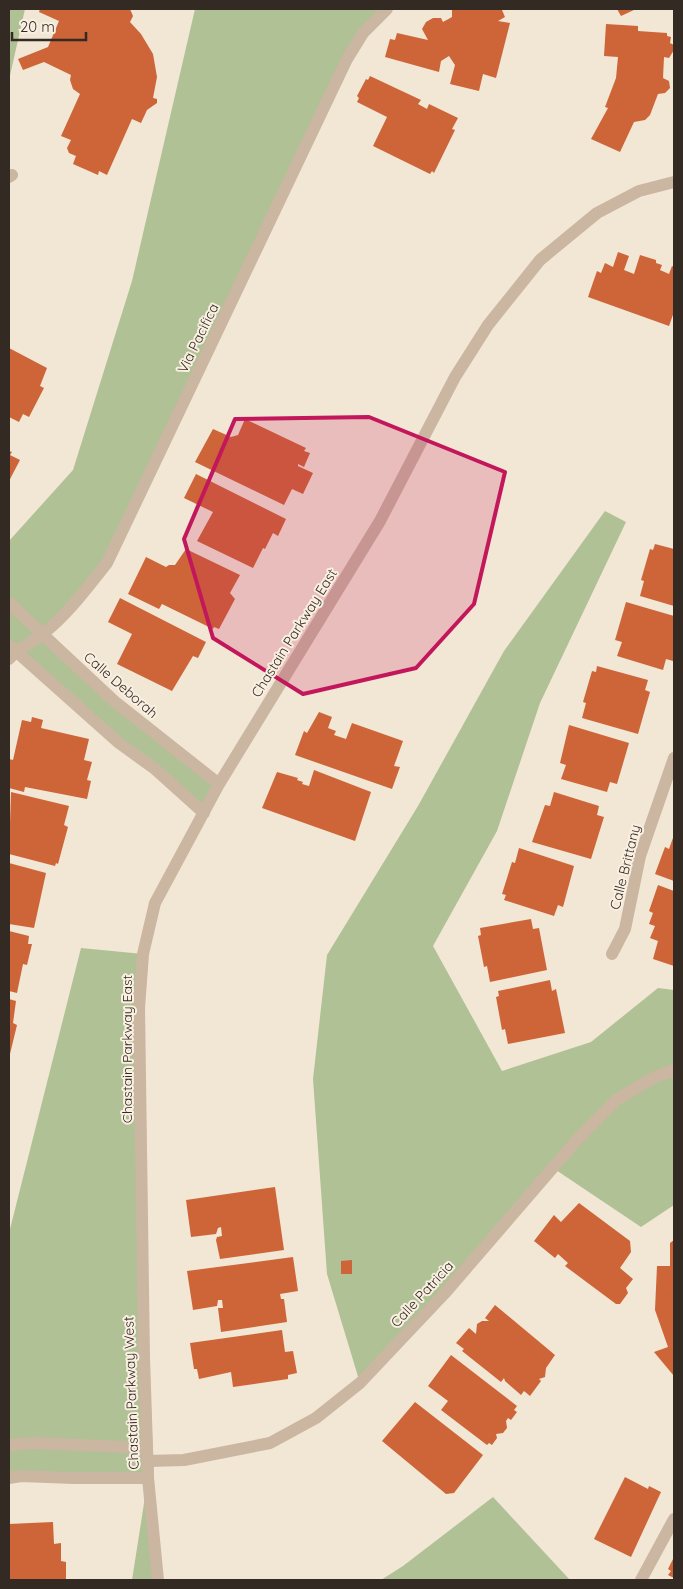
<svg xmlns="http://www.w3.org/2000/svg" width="683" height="1589" font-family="Quicksand,sans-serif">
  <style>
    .green { fill: #b0c195 }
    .building { fill: #cd6538 }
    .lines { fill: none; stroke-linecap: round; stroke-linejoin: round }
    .minor { stroke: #cab6a1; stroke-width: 12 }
    .marked { fill: #c2185b; fill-opacity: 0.2; stroke: #c2185b; stroke-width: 4; stroke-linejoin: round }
    .labels { text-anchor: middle; stroke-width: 4; stroke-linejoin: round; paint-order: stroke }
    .street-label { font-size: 14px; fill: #342a24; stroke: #faf0e2 }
  </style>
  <rect width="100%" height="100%" fill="#f2e6d5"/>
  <path class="green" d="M9,9H25L9,80Z
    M195,9H387L363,33L107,563L43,635L219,784L204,813L9,645V541L73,470L132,281Z
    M605,511L626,522L540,703L497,831L433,946L502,1071L591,1042L658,988L674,990V1205L641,1227L553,1168L360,1383L327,1274L313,1079L327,955L418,806L504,651Z
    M81,948L143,954V1204L158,1580H132L148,1478H9V1233Z
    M493,1497L570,1580H381L403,1566Z"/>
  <path class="building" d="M40,9H130L133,16L130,22L141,34L153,54L157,77L153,98L157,99V103L147,110L141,123L132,119L107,175L99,171L98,175L73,164L76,156L69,153L67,148L71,140L61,136L80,94L73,89L70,80L71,75L44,62L23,70L18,59L48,47L59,21L39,12Z
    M452,9H504L502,10L505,17L498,21L510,23L496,78L483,74L479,91L450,84L455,65L449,56L441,61L439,72L385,57L390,39L395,40L397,33L428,40L422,29L426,22L433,18H441L443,22L452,17Z
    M617,9H636L621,16Z
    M606,24L638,26V31L667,33V36L671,37L670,43L674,45V50L669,58L664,57L663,78L669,81L670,88L665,93L658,94L650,115L645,120L634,122L620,152L591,139L608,108L605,107L616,78L618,57L604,56Z
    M370,76L421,100L418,104L427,109L429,104L458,118L452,129L455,130L434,173L432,171L430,174L373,146L387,117L357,102L359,98L357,96L366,79L368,80Z
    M618,252L629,256L624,270L634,274L640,255L656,260V263L662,265L660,270L669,274L672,266L674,267V312L669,326L588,297L597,271L601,273L605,263L613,267Z
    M9,348L47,368L40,386L44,388L29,417L23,414L19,422L9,417Z
    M245,419L306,448L304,451L310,453L304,467L298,464V466L313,473L303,494L292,489L284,505L195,462L213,429L231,437L238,435Z
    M9,451L12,452L10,455L20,460L9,481Z
    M196,474L286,519L278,536L273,533L265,549L263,548L253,568L197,541L213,512L184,498Z
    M655,544L674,549V606L640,596L644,581L641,580L650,549L653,550Z
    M186,549L240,575L230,593L235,599L219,629L214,627L213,629L162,604L159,609L128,594L146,557L166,567L169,565H175Z
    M120,598L206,642L198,658L193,656L172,691L117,664L132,634L108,622Z
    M626,602L674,616V656L673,661L666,659L663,670L617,656L622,642L615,640Z
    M597,666L648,680L645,690L650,692L638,734L582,718L586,703L583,702L592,671L596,672Z
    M319,712L332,717L328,728L336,731L334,735L346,739L352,723L403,741L394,766L400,767L392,789L295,755L304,731L307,733Z
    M32,717L43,720L41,728L89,739L84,760L92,762L87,780L91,781L87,799L25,787L24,792L9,788V759L13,760L22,720L31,722Z
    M569,725L629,743L617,784L610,782L607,792L561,779L566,765L560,763Z
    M314,770L371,792L355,841L262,808L277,772L298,778L297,780L303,782L302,784L309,786Z
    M11,792L69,806L64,825L68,827L58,864L56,863L55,866L9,854Z
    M554,792L599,806L597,815L604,817L591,859L532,842L545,805L550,806Z
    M674,835V881L655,874L665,847L669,849Z
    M519,848L574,866L563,907L558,905L554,916L504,900L506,895L502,894L512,862L515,863Z
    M9,863L46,873L34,928L9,924Z
    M658,885L674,891V966L653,959L658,941L650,938L655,926L649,924L653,913L649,911Z
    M531,919L533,929L539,928L547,970L490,982L487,966L484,967L478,936L481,935L480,928Z
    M9,931L29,936L28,944H32L27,965L23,964L17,993L9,991Z
    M550,980L552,991L556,989L565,1033L508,1044L505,1029L502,1030L496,997L499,996L498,991Z
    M9,999L16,1001L13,1023L17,1025L10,1054Z
    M275,1187L284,1250L220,1259L216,1240L217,1237L222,1236L221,1227L218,1228L216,1234L191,1237L186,1200Z
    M579,1203L630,1241L631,1252L620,1268L633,1279L626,1288L628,1293L620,1304H616L565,1266L568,1263L558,1254L555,1258L534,1241L554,1215L561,1222Z
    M674,1240V1376L654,1352L668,1347L655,1310L657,1266H670V1243Z
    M293,1257L298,1291L280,1294L281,1299H284L287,1322L221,1332L218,1308H223L222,1300H218L217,1306L193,1310L187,1271Z
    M352,1260V1274H341V1261Z
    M495,1305L555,1355L546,1368L545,1377L539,1379L541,1381L530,1396L524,1391L521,1395L505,1381L504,1378L501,1382L462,1351L464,1349L456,1343L469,1328L476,1334L477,1324L482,1321H489L485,1318Z
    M282,1330L285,1352L293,1351L297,1373L288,1375V1379L233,1387L231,1372L199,1379L197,1369H194L190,1343Z
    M451,1355L517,1406L514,1410L517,1412L511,1420L508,1418L506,1421L507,1428L503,1433L496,1434L497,1438L492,1445L489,1443L487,1445L441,1410L448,1401L428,1386Z
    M415,1402L483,1455L454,1493L446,1494L382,1441Z
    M625,1477L648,1489L649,1486L661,1492L631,1557L594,1539Z
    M53,1522L54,1544L61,1543V1561L66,1562V1580H9V1524Z
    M674,1557V1578L668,1575L671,1571L668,1569Z"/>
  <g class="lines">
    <path class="minor" d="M9,177L12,175
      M9,603L114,701L219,784
      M9,645L119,743L155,769L204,813
      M9,659C19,647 33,643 44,633C69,613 87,588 107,563L347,59L363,33L387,9
      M612,954L625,929L640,856L674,758
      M9,1445L35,1443L147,1448
      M148,1461L184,1460L270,1443L316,1418L360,1383L445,1293L575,1142L616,1100L655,1077L674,1070
      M9,1478L21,1476L74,1478H148
      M158,1580L148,1478L144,1358L139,1008L143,954L155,903L219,784L380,521L455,377L488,325L540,260L597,213L639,191L674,182
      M641,1580L674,1519"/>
  </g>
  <path class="marked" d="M369,417L505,472L474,604L416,668L303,694L213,638L184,539L235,419Z"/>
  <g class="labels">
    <g class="street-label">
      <text transform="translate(198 338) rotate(-64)" y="5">Via Pacifica</text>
      <text transform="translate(294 633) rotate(-58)" y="5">Chastain Parkway East</text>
      <text transform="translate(121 685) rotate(41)" y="5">Calle Deborah</text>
      <text transform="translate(625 867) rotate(-76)" y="5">Calle Brittany</text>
      <text transform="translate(127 1049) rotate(-90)" y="5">Chastain Parkway East</text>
      <text transform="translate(422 1294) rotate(-47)" y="5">Calle Patricia</text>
      <text transform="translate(131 1393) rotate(-92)" y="5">Chastain Parkway West</text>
    </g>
  </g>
  <rect width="683" height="1589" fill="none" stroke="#342a24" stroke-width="20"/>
  <path d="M12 32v8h74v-8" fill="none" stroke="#342a24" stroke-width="2.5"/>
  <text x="20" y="32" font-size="15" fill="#342a24" stroke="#faf0e2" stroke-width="4" paint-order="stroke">20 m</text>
</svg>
